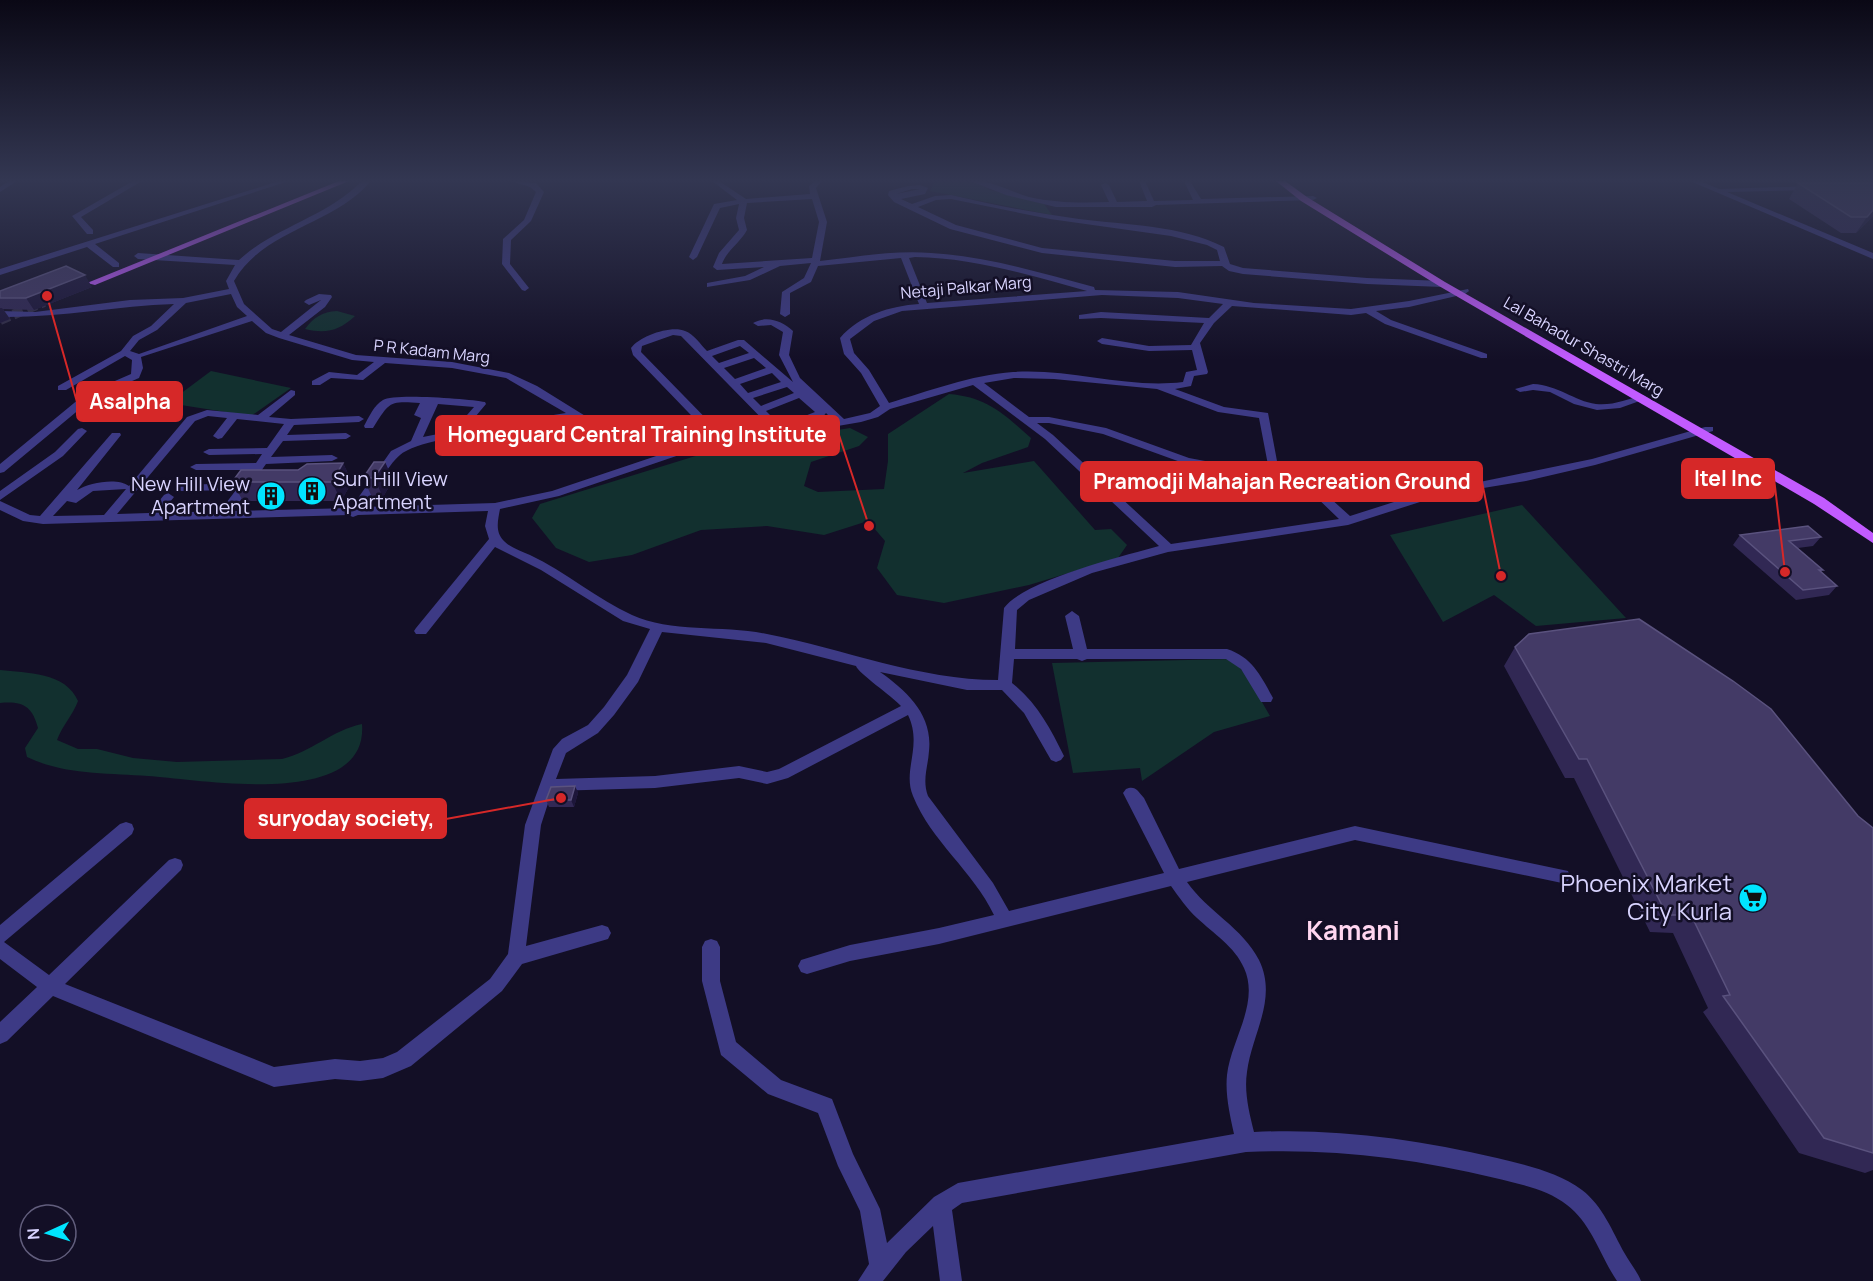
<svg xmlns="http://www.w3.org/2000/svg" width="1873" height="1281" font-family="Manrope,sans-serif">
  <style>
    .green { fill: #12302f }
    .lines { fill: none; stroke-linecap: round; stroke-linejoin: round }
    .major-tunnel { stroke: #312d47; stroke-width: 10; stroke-dasharray: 10 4.5; stroke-linecap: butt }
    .minor { fill: #3d3a85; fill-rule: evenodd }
    .major { fill: #c25bff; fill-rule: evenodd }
    .wall { fill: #312854 }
    .shaded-wall { fill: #1d163a }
    .building { fill: #433a66; stroke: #5a527e; stroke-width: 1.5 }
    .labels { text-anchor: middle; stroke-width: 5; stroke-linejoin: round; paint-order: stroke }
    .far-street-label { font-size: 16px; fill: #d9d4ff; stroke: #130f26 }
    .poi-label { font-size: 20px; fill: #d9d4ff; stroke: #130f26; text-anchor: start }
    .near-poi-label { font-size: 24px; fill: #d9d4ff; stroke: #130f26; text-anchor: end }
    .near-neighbourhood-label { font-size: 26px; font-weight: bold; fill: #ffd6f0; stroke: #130f26 }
    .leader { fill: none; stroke: #d62828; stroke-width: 2 }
    .callout-dot { fill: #d62828; stroke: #130f26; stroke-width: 2 }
    .callout { fill: #d62828; stroke: #d62828; stroke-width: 2 }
    .callout-label { font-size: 21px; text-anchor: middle; font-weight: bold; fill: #fff }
  </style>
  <rect width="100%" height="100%" fill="#130f26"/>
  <path class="green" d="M935,181H972L990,190L1044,204L1052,215L930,191Z
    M337,311L355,316C339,331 326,334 305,329C314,317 322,312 337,311Z
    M211,371L291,388L251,416L168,403Z
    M949,394C987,397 1004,414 1031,438L1028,447L982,463L963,473L1034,461L1095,530L1111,529L1127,545L1118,558L1029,585L944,603L897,595L877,568L885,541L868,521L824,535L767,526L701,530L632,555L589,562L556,548L532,518L540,504L715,450L850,428L868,437L859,446L811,462L804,486L818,492L884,489L888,461V434Z
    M1522,505L1626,618L1536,626L1494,595L1443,622L1390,535Z
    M1232,659L1247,676L1270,716L1214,732L1142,781L1140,768L1073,773L1052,663Z
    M0,670C26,673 66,672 78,701C73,715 62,726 57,740L78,749H97L133,758L177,762L282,759C311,752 333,730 362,724C369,811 198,779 148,776C108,773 64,775 27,757L25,748L38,728C32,706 23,701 0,703Z"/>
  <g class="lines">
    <path class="major-tunnel" d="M0,320L44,302"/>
    <path class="minor" d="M9,181H17L0,192V187Z
      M133,181H142L81,217L93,230V234H87L72,216Z
      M279,181H289L95,244L119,263V267H113L87,247L0,275V269Z
      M361,181L370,182C332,226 264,229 234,281L244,304L272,329L281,332L321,300L309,305L304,302L306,300L319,294L331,295L332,297L325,307L289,335L356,355L452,362L509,373L537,386L595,422L689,445L715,440L633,355L631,348C640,336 671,325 685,331C693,333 701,345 707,351L738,340H744L793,382L779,355L783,332L771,325L758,326L753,323C767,315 782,321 793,331L789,355L800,378L844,419L870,413L880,406L861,373L844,354L840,338C860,315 890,306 919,304L901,258L818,266L811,282L790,293V314L785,317L780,314L782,292L804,278L811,263L780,266L750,280L707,287V283L745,276L764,267L717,270L713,267L719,253L739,230L736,218L739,204L720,208L697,257L693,260L689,257L714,204L737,200L712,181H719L746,199L810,194L809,186L815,181H822L816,188L827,222L820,261C856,257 894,250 931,253C987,256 1041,273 1094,287L1095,290L1178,292L1254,303L1351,309L1409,301L1468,289L1469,291L1465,294L1409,307L1376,311L1391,320L1487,354V358H1481L1385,324L1366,313L1351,315L1232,306L1214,323L1200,343L1208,372L1207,374L1194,376L1191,386L1175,389L1224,407L1268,413L1277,461L1282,464L1314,468L1320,489L1350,516L1416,495L1592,459L1705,427H1713V431L1595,465L1526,481L1453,493L1420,502L1348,525L1168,552L1092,573L1029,600L1017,610L1015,649H1073L1065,616L1072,611L1079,616L1087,649H1227C1252,657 1261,676 1273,698L1271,702H1261L1241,669L1226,659H1087L1082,661L1077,659H1014L1012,683C1037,703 1050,728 1064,756L1061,760L1056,762L1051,760L1024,713L1002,690H967L880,672C907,691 933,715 929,751C928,767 922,780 928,796L993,883L1009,911L1164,873L1123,793L1126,789C1135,785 1138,791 1144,798L1179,869L1355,826L1568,871L1570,876L1568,881L1562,883L1355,840L1187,882C1207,911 1243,928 1259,960C1278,999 1252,1033 1247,1072C1244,1092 1249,1112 1254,1132C1336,1128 1417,1139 1497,1158C1526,1165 1558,1172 1582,1190C1603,1206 1612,1231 1625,1254C1630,1263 1637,1271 1641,1281H1617C1600,1256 1592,1224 1567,1205C1547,1189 1519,1184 1495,1178C1413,1158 1331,1148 1246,1152L962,1203L952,1210L962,1281H940L933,1226L906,1252L883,1281H858L869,1264L860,1211L838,1166L818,1113L768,1094L721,1055L702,981V947L705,941L711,939L717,941L720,947V981L736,1042L781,1080L832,1099L853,1154L880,1209L887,1243L934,1197L958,1183L1234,1134C1230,1115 1225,1095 1227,1075C1231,1040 1260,1003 1244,968C1235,947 1213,933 1197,918C1187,909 1179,897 1171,886L939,944L850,961L807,974L801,972L798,966L801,960L850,945L939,928L994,915C973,871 931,841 913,796C902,770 923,746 908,715L788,778L767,784L739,778L655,788L552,791L541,825L526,946L602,925L608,927L611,933L608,939L522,964L502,991L411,1066L383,1078L360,1081L335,1079L274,1087L53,996L7,1041L0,1044V1022L37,987L0,959V925L120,824L126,822L132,824L134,829L132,834L4,942L49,975L169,860L175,858L181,860L183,865L181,870L65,984L274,1067L335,1059L360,1061L383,1058L397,1052L490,979L508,954L525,825L553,749L562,739L588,725L604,707L627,675L650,629L623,621L541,570L495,547L426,634H416L414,631L416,628L489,539L485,526L488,511L358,515L353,517L348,515L43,524L23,521L0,510V501L30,515L40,516L112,433H120L121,435L77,490C89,483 117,477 129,486L187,417L207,410L258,415L291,390L295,391V395L269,417L291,419L359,416L364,419L359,422L294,425L287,435L346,433L351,436L346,439L283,441L271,457L332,455L338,458L332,461L266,464L233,511L351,508L391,451L411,441L421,418L414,415L420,403C388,401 390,402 373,428H365L364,426C369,417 374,405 383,400C393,393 470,399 485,402L486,404L465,429L566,413L506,378L452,368L385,363L363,380L331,378L320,385H312V381L329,372L357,375L374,362L352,360L279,338L266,333L252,321L141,357L143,368L139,378L93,398L4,472L0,473V464L85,394L131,374L132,360L125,356L66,390H58V386L121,351L133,336L151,326L174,304C116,306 58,318 0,317V311L35,312L130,300L183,298L229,289L226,281L235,265L138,259L134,256L138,253L239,260C275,227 326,217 361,182ZM812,199L819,222L812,258L722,264C727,250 740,243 747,230L744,218L747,203ZM915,257C974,258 1030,275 1087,291L927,303L909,258ZM231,294L237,307L247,316L139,354L130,351L139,340L157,330L186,303ZM1102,295L1178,298L1223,304L1209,318L1101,312L1079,315V319L1101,318L1204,323L1191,345L1149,346L1102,338L1097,341L1102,344L1149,351L1192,350L1197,370L1186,372L1183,382C1127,389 1070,368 1013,372C971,375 929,391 889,403L869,370L854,353L850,339L874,321L902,311ZM673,335L681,336L774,431L726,439L641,352L642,346ZM740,346L749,353L719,363L712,356ZM754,358L766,368L735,379L724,368ZM772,373L781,382L748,393L740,384ZM1014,378L1054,379L1157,389L1218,412L1259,418L1268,465L1279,470L1305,473L1307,480L1189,458L1106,428L1049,417H1029L984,383ZM973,385L1045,439L1159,546C1124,556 1024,580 1004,608L998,680C919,680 844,649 767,634C725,625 671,633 632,615C597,599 566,572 530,555C521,551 509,547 503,540C495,531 498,520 500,509L559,496L691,451L861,422L878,417L890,409ZM787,387L794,393L761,406L753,398ZM799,398L815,412L797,419V423L822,418L826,413L833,420L784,429L766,411ZM438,404L474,407L453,431L423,437ZM208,416L227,418L213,436L218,439L222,438L237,419L284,424L267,448L209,449L203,452L209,455L262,454L256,463L196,464L190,467L196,470H251L241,483L181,485L175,488L181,491L236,490L220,511L161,513L174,497L168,493L164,495L149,513L117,514L195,421ZM574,418L587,426L677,449L552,491L495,503L363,507C374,492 387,466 400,455C421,436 540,424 574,418ZM1037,423H1049L1103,434L1186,464L1308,487L1311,492L1339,519L1171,544L1053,435ZM126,489L104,515L53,516L67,501L76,503L93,491ZM662,632L766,643L856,666C858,673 892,696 901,706L779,769L767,772L739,766L655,776L556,779L566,753L598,733L614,715L638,682Z
      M511,181L536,183L544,192L531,221L511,240L510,264L529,288L525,291L522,290L502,264L503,239L524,220L536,192L530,187Z
      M970,181C989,179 1011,192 1029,197C1056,203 1081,203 1109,202L1101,185L1105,183L1109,185L1117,202L1147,201L1139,181H1145L1154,201L1193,200L1184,181H1190L1201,199L1313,196L1317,198L1313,200L1156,205L1152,207H1056L1006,195Z
      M1690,181H1700L1719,189L1814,186V190H1811L1727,192L1873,253V259Z
      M920,185L928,188L925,194L901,199L912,204L935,196L951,195C993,205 1036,213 1079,219C1126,225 1181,225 1224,247L1230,264L1243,268L1367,278L1442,281L1446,284L1442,287L1367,284L1243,274L1229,271L1222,266L1175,267L1042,253L950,229L894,202L888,195L889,191L908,186ZM912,189H920L896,194ZM951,199L1050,219L1171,236L1207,245L1217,250L1220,261H1175L1042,248L956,225L918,207L936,200Z
      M1533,384C1558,385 1574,401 1596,404C1612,406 1628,399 1643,395L1648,398L1620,408L1597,410L1574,404L1550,392L1533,390L1520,392L1515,389Z
      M82,428L87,431L63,456L0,500V491L55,452L78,429Z"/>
    <path class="major" d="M339,181H349L95,285L87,283Z
      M1276,181H1285L1307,197L1445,282L1824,498L1873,533V543L1814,504L1439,286L1301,201Z"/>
  </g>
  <path class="wall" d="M1798,183H1873V216L1856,233H1841L1789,199Z
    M92,287L34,310L3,309L10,319L0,323V291Z
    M385,462L393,480L383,497H372L363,478Z
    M343,463L352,482L341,501H243L232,482L298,470Z
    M1740,535L1821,537L1813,546L1798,548L1823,570L1821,572L1837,586L1829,595L1796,600L1733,545Z
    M1515,647L1858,816L1873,828V1170L1865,1173L1799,1153L1703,1012L1708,1008L1673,933L1650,932L1574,778H1565L1504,666Z
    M575,786L578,793L574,807H549L546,800Z"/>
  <path class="shaded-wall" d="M1873,210V216L1856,233L1867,217Z
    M85,275L92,287L34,310L26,298Z
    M0,308H2L10,319L0,323Z
    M385,462L393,480L383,497L374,478Z
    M343,463L352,482L341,501L332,482Z
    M575,786L578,793L574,807L571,800Z"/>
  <path class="building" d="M1798,183H1873V210L1867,217H1851Z
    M66,266L85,275L26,298H0V291Z
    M374,462H385L374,478H363Z
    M343,463L332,482H232L241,470H298L307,464Z
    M1808,526L1821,537L1789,541L1823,570H1819L1837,586L1803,590L1740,535Z
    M1639,619L1733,681L1771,709L1858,816L1873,828V1153L1824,1138L1723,996L1730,995L1691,915H1667L1587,759H1579L1515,647L1529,634Z
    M575,786L571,800H546L551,787Z"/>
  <linearGradient id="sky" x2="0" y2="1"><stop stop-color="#0a0815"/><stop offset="0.5" stop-color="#333752"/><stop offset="1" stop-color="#333752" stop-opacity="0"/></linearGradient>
  <rect width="1873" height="360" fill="url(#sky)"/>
  <defs>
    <g id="building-disc" transform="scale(1.5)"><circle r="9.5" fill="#00e5ff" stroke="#130f26"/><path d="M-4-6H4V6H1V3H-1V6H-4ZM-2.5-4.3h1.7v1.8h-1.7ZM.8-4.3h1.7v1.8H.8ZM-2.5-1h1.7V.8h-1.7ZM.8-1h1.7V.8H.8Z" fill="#111"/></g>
    <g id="supermarket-disc" transform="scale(1.5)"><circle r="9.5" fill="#00e5ff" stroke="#130f26"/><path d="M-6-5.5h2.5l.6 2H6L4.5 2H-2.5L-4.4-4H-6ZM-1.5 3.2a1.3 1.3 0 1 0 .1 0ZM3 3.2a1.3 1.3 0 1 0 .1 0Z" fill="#111"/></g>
  </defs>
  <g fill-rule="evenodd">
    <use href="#building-disc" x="312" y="491"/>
    <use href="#building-disc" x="271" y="496"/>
    <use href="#supermarket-disc" x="1753" y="898"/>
  </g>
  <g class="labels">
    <g class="far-street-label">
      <text transform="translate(966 287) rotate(-5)" y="6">Netaji Palkar Marg</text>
      <text transform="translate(1584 346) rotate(30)" y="6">Lal Bahadur Shastri Marg</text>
      <text transform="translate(432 351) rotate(6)" y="6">P R Kadam Marg</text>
    </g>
    <g class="poi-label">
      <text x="333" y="486">Sun Hill View<tspan x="333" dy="23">Apartment</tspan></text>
      <text x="250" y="491" text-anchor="end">New Hill View<tspan x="250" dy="23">Apartment</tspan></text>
    </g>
    <g class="near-poi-label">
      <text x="1732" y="892">Phoenix Market<tspan x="1732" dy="28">City Kurla</tspan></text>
    </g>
    <g class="near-neighbourhood-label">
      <text x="1353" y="940">Kamani</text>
    </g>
  </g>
  <path class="leader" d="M47 296L77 402M869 526L839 435M1785 572L1774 478M1501 576L1482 482M561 798L446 819"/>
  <g class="callout-dot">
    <circle cx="47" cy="296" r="6"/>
    <circle cx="869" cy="526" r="6"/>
    <circle cx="1785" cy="572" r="6"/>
    <circle cx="1501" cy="576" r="6"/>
    <circle cx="561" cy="798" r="6"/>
  </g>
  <g class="callout">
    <rect x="77" y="382" width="105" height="39" rx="6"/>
    <rect x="436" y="416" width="403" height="39" rx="6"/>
    <rect x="1682" y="459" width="92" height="39" rx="6"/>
    <rect x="1081" y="462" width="401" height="39" rx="6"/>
    <rect x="245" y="799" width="201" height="39" rx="6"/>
  </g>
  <g class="callout-label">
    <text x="130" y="409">Asalpha</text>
    <text x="637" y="442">Homeguard Central Training Institute</text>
    <text x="1728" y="486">Itel Inc</text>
    <text x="1282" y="489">Pramodji Mahajan Recreation Ground</text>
    <text x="346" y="826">suryoday society,</text>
  </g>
  <g transform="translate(48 1233) rotate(266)"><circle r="28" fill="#130f26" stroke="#625e7d" stroke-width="1.5"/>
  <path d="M0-4.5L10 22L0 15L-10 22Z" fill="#00e5ff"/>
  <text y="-9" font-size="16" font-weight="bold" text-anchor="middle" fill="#d9d4ff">N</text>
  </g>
</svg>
